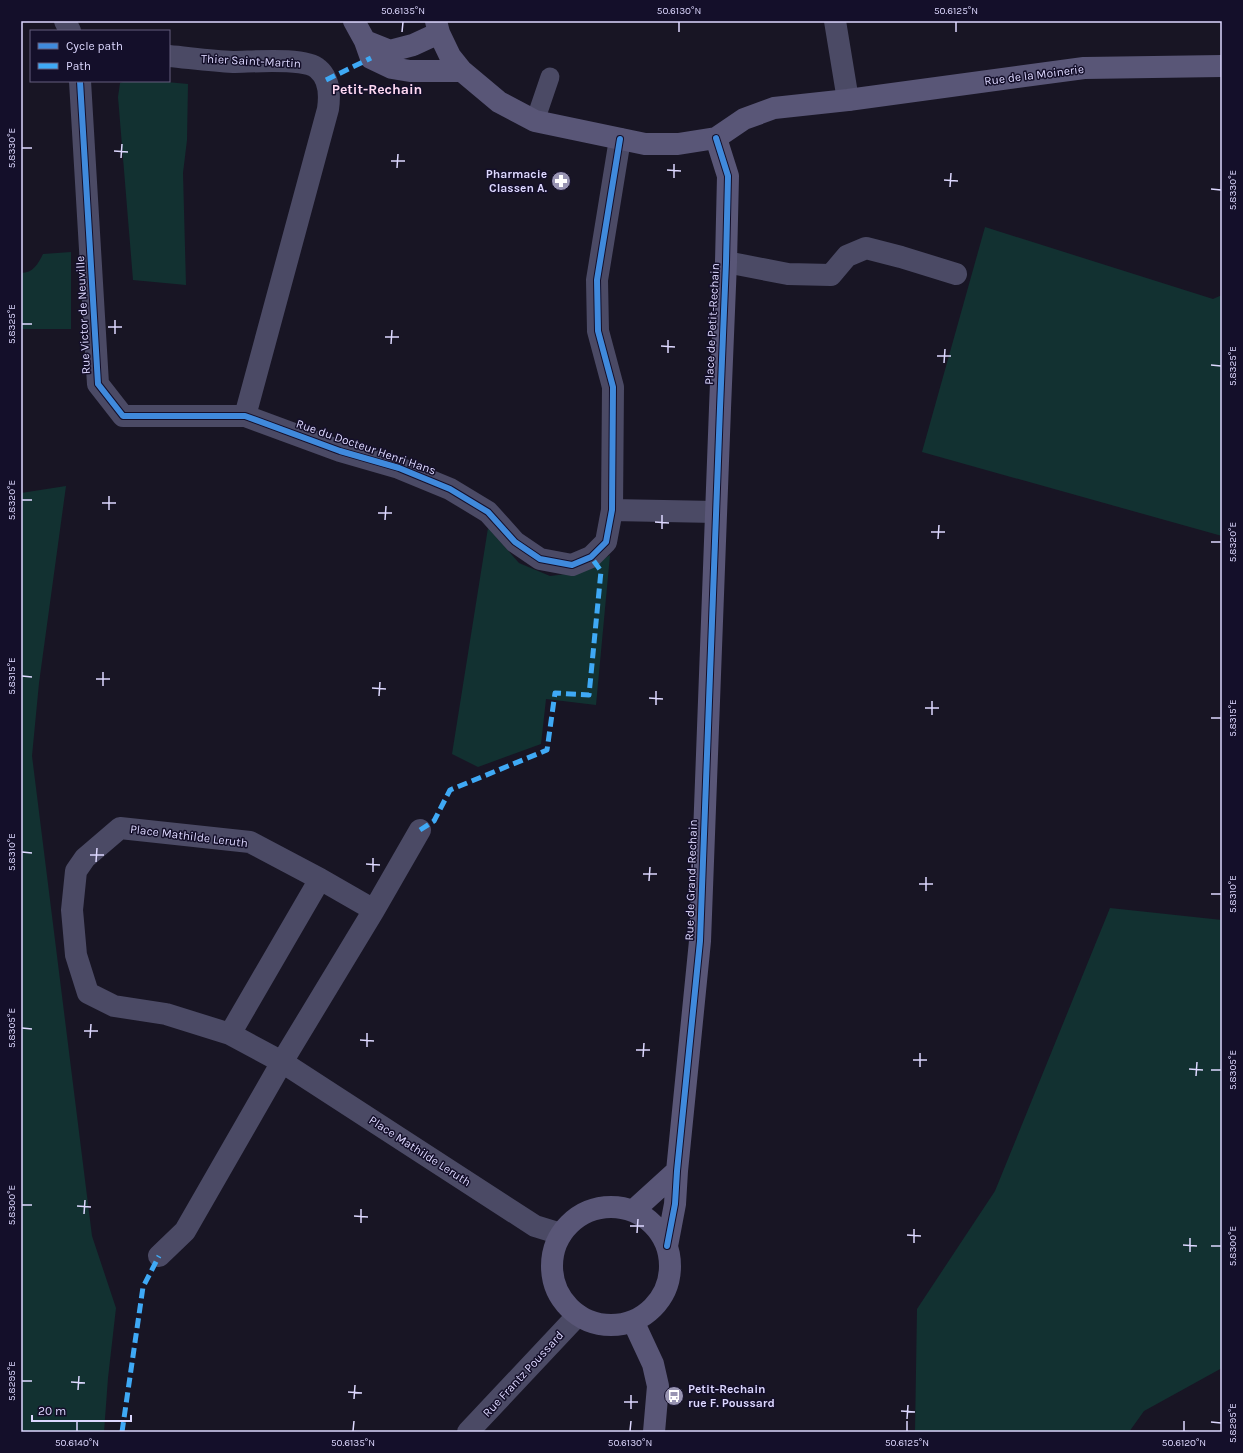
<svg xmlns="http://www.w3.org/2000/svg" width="1243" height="1453" font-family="Karla,sans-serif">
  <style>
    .green { fill: #123131 }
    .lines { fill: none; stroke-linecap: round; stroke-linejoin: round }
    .lane { stroke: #4b4a65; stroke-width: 19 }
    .street { stroke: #4b4a65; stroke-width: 22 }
    .secondary { stroke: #595677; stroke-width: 22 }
    .quiet { stroke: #3fa9f5; stroke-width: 5; stroke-dasharray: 10 5; stroke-linecap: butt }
    .cycleway-casing { stroke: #140f2a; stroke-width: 8 }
    .cycleway { stroke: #408adc; stroke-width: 6 }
    .ticks { fill: none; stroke: #ddd8ff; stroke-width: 1.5 }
    .labels { text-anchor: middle; stroke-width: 3; stroke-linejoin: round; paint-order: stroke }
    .street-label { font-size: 12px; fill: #ddd8ff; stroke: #140f2a }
    .poi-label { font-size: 12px; font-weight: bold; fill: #ddd8ff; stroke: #140f2a; text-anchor: end }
    .quarter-label { font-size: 14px; font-weight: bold; fill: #ffdaf2; stroke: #140f2a }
    .neatline { fill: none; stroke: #ddd8ff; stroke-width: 1.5 }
    .ticks-label { font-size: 10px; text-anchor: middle; fill: #ddd8ff }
  </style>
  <rect width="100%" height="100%" fill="#181524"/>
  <path class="green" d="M126,81H156L188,84L187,140L183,173L186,285L133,280L118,97L120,83Z
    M985,227L1213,299L1222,295V536L922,452Z
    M71,252V329H21V273C33,273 38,264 43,254Z
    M66,486L39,683L32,756L92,1236L116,1308L108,1378L104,1432H21V493Z
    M488,528L519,563L550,576L583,572L610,555L596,705L546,699L541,744L478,767L452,754Z
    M1110,908L1222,920V1368L1144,1411L1129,1432H915L917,1309L995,1191Z"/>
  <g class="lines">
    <path class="lane" d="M535,121L550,77"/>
    <path class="street" d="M65,21L70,31
      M835,21L848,100
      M169,56C190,58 212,61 233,62C252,62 305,57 318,69C330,79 330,95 328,109L245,416
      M80,81L98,384L123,416H245L340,451L399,468L450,489L488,512L515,542L540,559L572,565L591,557L606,542L612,510L613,387L598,331L597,280L620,139
      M726,262L788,274L831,275L847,256L866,248L901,257L956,274
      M612,510L716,512
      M374,910L320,879L250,842L120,828L85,858L76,871L72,910L76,955L88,993L114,1006L166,1014L230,1034L282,1062L535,1226L561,1234
      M230,1034L320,879
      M159,1256L185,1231L282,1062L374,910L420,830
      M468,1432L578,1315"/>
    <path class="secondary" d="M354,21L365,41L371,58L392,68L410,71H462
      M436,21L439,33L450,56L462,71L499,102L535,121L645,144H678L716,138L744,119L774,108L848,100L1084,68L1222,66
      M365,41L390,51L413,45L439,33
      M552 1266a59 59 0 1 1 118 0a59 59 0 1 1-118 0Z
      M633,1211L677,1171
      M667,1246L675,1204L677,1171L700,941L720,408L726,262L728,176L716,138
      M633,1321L653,1364L658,1386L654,1432"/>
    <path class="quiet" d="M326,80L371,58
      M420,830L434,821L450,790L547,750L555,693L589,695L601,571L591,557
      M122,1432L143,1287L159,1256"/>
    <g class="cycleway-casing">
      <path id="cycleway" d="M80,81L98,384L123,416H245L340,451L399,468L450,489L488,512L515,542L540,559L572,565L591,557L606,542L612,510L613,387L598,331L597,280L620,139
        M667,1246L675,1204L677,1171L700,941L720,408L726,262L728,176L716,138"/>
    </g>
    <use href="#cycleway" class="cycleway"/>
  </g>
  <path class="ticks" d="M402,32L403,22M679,32V22M956,32V22M22,148H32M114,151L128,152M121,158L122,144M391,161H405M397,168L398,154M667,170L681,171M674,178V164M944,180L958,181M950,187L951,173M1211,189L1221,190M22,324H32M108,327H122M115,334V320M385,337H399M391,344L392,330M661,346L675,347M668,353V340M937,356H951M944,363L945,349M1211,365L1221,366M22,500H32M102,503H116M109,510V496M378,513H392M385,520L386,506M655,522L669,523M662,529V515M931,532H945M938,539L939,525M1211,542H1221M22,676L32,677M96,679H110M103,686V672M372,688L386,689M379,696L380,682M649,698L663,699M656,705V691M925,708H939M932,715V701M1211,718H1221M22,852L32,853M90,855H104M96,862L97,848M366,864L380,865M373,872V858M643,874H657M649,881L650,867M919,884H933M926,891V877M1211,894H1221M22,1028L32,1029M84,1031H98M90,1038L91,1024M360,1040L374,1041M367,1047V1033M636,1050H650M643,1057L644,1043M913,1060H927M920,1067V1053M1189,1069L1203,1070M1211,1070H1221M1196,1076L1197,1062M22,1205H32M77,1206L91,1207M84,1214L85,1200M354,1216L368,1217M361,1223V1209M630,1226H644M637,1233L638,1219M907,1235L921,1236M914,1243V1229M1183,1245L1197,1246M1211,1246H1221M1190,1252V1238M22,1381H32M71,1382L85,1383M78,1390L79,1376M348,1392L362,1393M354,1399L355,1385M624,1402H638M631,1409V1395M901,1411L915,1412M907,1419L908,1405M1211,1422L1221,1423M77,1431V1421M353,1431L354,1421M630,1431L631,1421M907,1431V1421M1184,1431V1421"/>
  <defs>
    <g id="pharmacy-disc" transform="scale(1)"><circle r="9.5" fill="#9894b2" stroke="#140f2a"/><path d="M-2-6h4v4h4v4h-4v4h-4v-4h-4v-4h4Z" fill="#fff"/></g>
    <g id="bus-disc" transform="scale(1)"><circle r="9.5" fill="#9894b2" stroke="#140f2a"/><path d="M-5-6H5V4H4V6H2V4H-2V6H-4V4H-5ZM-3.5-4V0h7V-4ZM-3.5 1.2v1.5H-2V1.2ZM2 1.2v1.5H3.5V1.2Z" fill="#fff"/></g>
  </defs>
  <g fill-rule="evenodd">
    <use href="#pharmacy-disc" x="561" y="181"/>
    <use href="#bus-disc" x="674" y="1396"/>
  </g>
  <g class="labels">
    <g class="street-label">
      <text transform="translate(251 61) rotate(3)" y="4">Thier Saint-Martin</text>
      <text transform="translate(1034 75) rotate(-7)" y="4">Rue de la Moinerie</text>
      <text transform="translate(83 315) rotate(-93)" y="4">Rue Victor de Neuville</text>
      <text transform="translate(712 324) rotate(-87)" y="4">Place de Petit-Rechain</text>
      <text transform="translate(366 447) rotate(19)" y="4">Rue du Docteur Henri Hans</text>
      <text transform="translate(189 836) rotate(7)" y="4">Place Mathilde Leruth</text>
      <text transform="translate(691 880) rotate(-88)" y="4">Rue de Grand-Rechain</text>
      <text transform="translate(420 1151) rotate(33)" y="4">Place Mathilde Leruth</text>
      <text transform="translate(523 1374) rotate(-47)" y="4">Rue Frantz Poussard</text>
    </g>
    <g class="poi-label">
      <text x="547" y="178">Pharmacie<tspan x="547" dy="14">Classen A.</tspan></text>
      <text x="688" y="1393" text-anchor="start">Petit-Rechain<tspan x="688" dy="14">rue F. Poussard</tspan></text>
    </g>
    <g class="quarter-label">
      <text x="377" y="94">Petit-Rechain</text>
    </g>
  </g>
  <rect width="1243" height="1453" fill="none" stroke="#140f2a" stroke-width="44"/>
  <rect x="30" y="30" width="140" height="52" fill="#140f2a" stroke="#645f7f"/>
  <rect x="38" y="43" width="20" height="6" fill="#408adc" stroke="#645f7f"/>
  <text x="66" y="50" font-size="12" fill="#ddd8ff">Cycle path</text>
  <rect x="38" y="63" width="20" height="6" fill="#3fa9f5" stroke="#645f7f"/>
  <text x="66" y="70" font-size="12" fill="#ddd8ff">Path</text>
  <path d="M32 1415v6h99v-6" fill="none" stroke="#ddd8ff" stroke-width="2"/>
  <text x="38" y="1415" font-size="12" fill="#ddd8ff" stroke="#140f2a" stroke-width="3" paint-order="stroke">20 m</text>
  <rect x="22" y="22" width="1199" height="1409" class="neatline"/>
  <g class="ticks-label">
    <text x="403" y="14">50.6135°N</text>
    <text x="679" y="14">50.6130°N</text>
    <text x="956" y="14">50.6125°N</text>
    <text transform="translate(11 148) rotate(-90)" y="4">5.8330°E</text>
    <text transform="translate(1232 190) rotate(-90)" y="4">5.8330°E</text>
    <text transform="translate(11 324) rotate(-90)" y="4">5.8325°E</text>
    <text transform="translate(1232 366) rotate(-90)" y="4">5.8325°E</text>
    <text transform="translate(11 500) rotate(-90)" y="4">5.8320°E</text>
    <text transform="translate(1232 542) rotate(-90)" y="4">5.8320°E</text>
    <text transform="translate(11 676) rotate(-90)" y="4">5.8315°E</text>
    <text transform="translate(1232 718) rotate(-90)" y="4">5.8315°E</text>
    <text transform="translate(11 852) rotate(-90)" y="4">5.8310°E</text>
    <text transform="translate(1232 894) rotate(-90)" y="4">5.8310°E</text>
    <text transform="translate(11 1028) rotate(-90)" y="4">5.8305°E</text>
    <text transform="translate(1232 1070) rotate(-90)" y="4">5.8305°E</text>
    <text transform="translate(11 1205) rotate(-90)" y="4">5.8300°E</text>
    <text transform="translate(1232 1246) rotate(-90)" y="4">5.8300°E</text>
    <text transform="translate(11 1381) rotate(-90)" y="4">5.8295°E</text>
    <text transform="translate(1232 1423) rotate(-90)" y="4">5.8295°E</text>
    <text x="77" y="1446">50.6140°N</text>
    <text x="353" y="1446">50.6135°N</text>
    <text x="630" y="1446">50.6130°N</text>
    <text x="907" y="1446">50.6125°N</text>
    <text x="1184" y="1446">50.6120°N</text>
  </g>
</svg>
